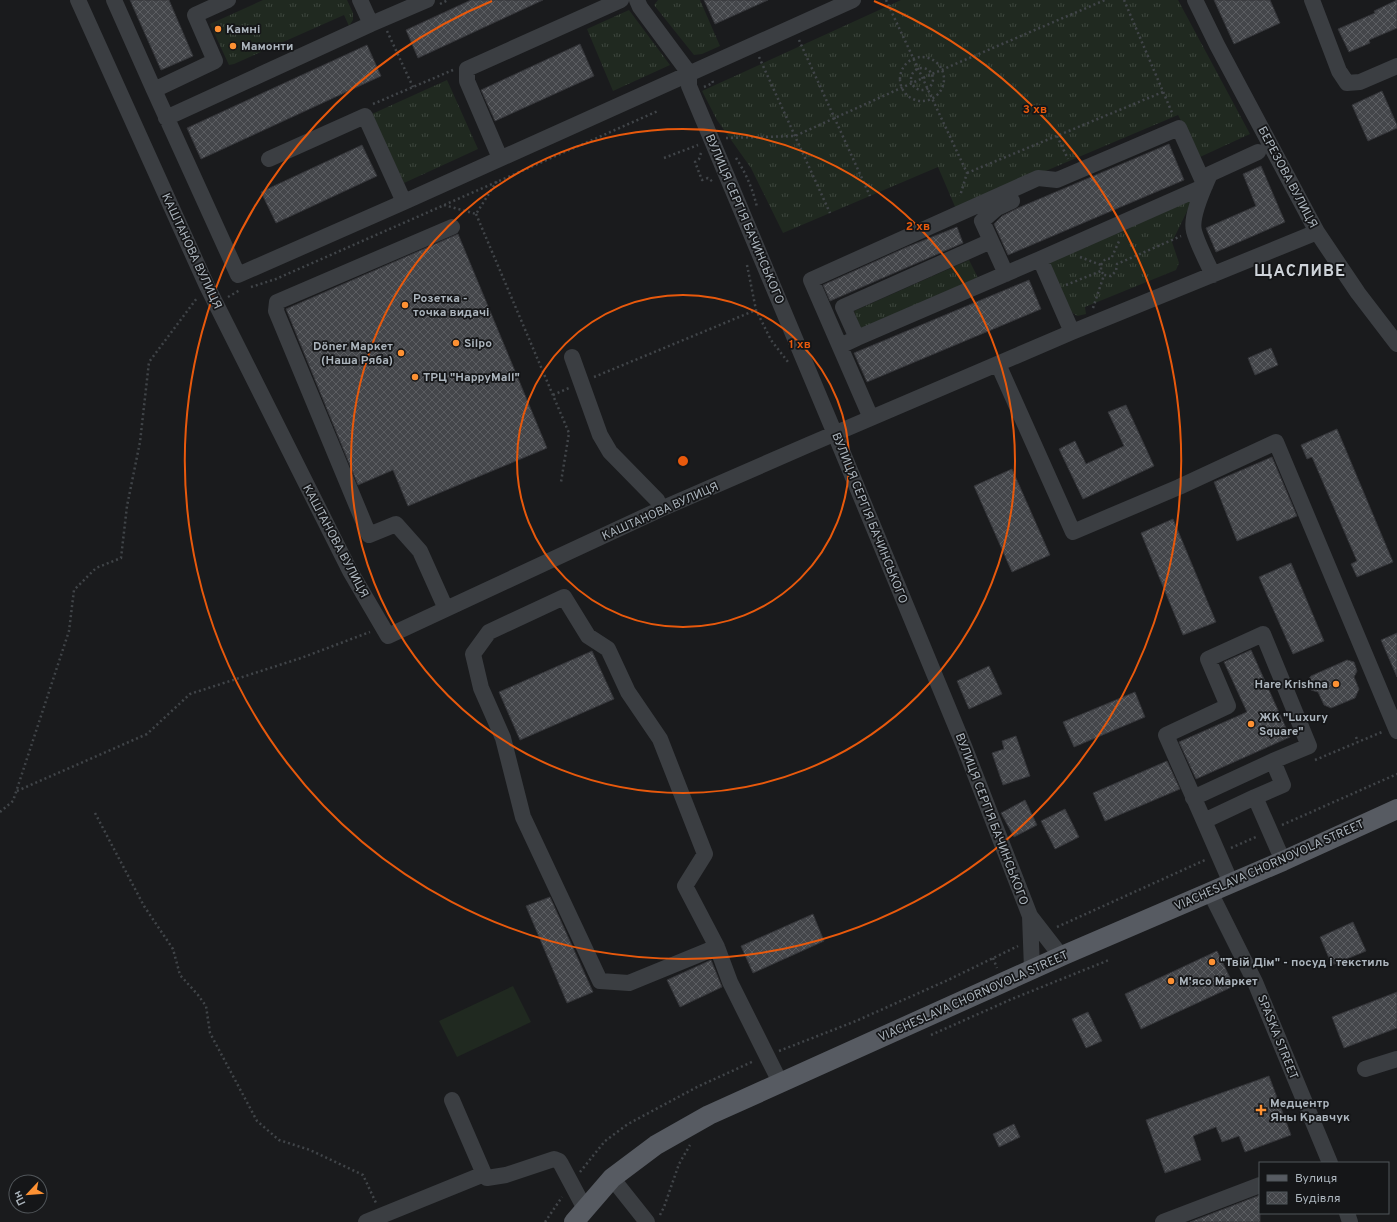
<svg xmlns="http://www.w3.org/2000/svg" width="1397" height="1222" font-family="Overpass,sans-serif">
  <style>
    .grass { fill: url(#grass-tufts) }
    .garden { fill: #202920 }
    .building { fill: url(#building-cross-hatch); stroke: #343539 }
    .lines { fill: none; stroke-linecap: round; stroke-linejoin: round }
    .path { stroke: #414549; stroke-width: 2.5; stroke-dasharray: 2 3; stroke-linecap: butt }
    .minor { stroke: #3b3e42; stroke-width: 16 }
    .major { stroke: #575b62; stroke-width: 20 }
    .ring { fill: none; stroke: #e8590c; stroke-width: 2 }
    .poi-dot { fill: #fd9133; stroke: #151618; stroke-width: 1.5 }
    .labels { text-anchor: middle; stroke-width: 3.5; stroke-linejoin: round; paint-order: stroke }
    .poi-label { font-size: 12px; font-weight: bold; fill: #acb5bd; stroke: #151618; text-anchor: start }
    .street-label { font-size: 12px; fill: #acb5bd; stroke: #151618 }
    .district-label { font-size: 16px; font-weight: bold; letter-spacing: 1px; fill: #ced3d9; stroke: #151618 }
    .centre { fill: #e8590c; stroke: #151618; stroke-width: 2 }
    .ring-label { font-size: 12px; text-anchor: middle; font-weight: bold; fill: #e8590c; stroke: #151618; stroke-width: 3.5; stroke-linejoin: round; paint-order: stroke }
  </style>
  <defs>
    <pattern id="grass-tufts" width="24" height="20" patternUnits="userSpaceOnUse"><rect width="24" height="20" fill="#202920"/><path d="M3 7l-1-3M5 7V3M7 7l1-3M15 17l-1-3M17 17v-4M19 17l1-3" fill="none" stroke="#3e463e"/></pattern>
    <pattern id="building-cross-hatch" width="8" height="8" patternUnits="userSpaceOnUse"><rect width="8" height="8" fill="#44464a"/><path d="M0 0l8 8M0 8l8-8" fill="none" stroke="#5c5e62"/></pattern>
  </defs>
  <rect width="100%" height="100%" fill="#1a1b1d"/>
  <path class="grass" d="M263,0H347L353,13V20L349,26L344,15L234,64L229,65L210,24Z
    M658,0H700L720,46L702,54L694,55L654,5Z
    M901,0H1178L1250,134L1200,157L1178,115L956,209L938,167L783,233L751,168L717,120L702,91Z
    M629,10L670,65L613,91L587,29Z
    M447,80L478,149L404,183L372,114Z
    M1193,199L1172,242L1179,263L1176,270L1085,307L1086,314L1077,316L1069,310L1048,263Z
    M969,260L979,280L861,330L854,311Z"/>
  <path class="garden" d="M513,986L531,1022L457,1057L439,1021Z"/>
  <path class="building" d="M130,0H169L193,56L161,70Z
    M471,0H543L418,58L406,30Z
    M704,0H768L715,24Z
    M1214,0H1270L1280,23L1234,44Z
    M1397,0V28L1369,40L1370,43L1349,52L1338,29L1375,13L1374,11Z
    M580,44L594,76L495,121L481,90Z
    M367,45L381,76L201,159L187,128Z
    M1382,91L1397,125V128L1368,141L1352,105Z
    M1169,144L1184,180L1008,255L994,224L1002,216L1018,208Z
    M362,145L377,176L276,223L261,192Z
    M1261,166L1285,222L1216,252L1206,228L1256,206L1243,174Z
    M957,227L963,243L830,301L823,285L907,247Z
    M458,234L547,448L408,506L393,470L358,485L286,309Z
    M1029,280L1041,309L867,382L854,353Z
    M1271,348L1278,365L1255,375L1248,358Z
    M1126,405L1154,466L1083,499L1059,449L1075,441L1086,464L1124,446L1108,412Z
    M1337,429L1393,562L1357,577L1351,564L1357,561L1312,457L1307,459L1301,445Z
    M1272,457L1297,516L1237,541L1214,482Z
    M1012,469L1050,555L1012,572L974,486Z
    M1173,519L1216,622L1183,635L1141,533Z
    M1291,563L1324,641L1293,654L1259,577Z
    M1397,633V677L1381,640Z
    M1251,650L1290,737L1196,779L1179,742L1247,712L1224,662Z
    M592,651L614,699L520,740L499,692Z
    M1347,660L1354,662L1357,671L1354,677L1359,689L1355,698L1331,708L1324,705L1318,692L1311,690L1307,681L1311,676Z
    M989,666L1002,694L969,709L957,681Z
    M1135,692L1145,717L1074,747L1063,722Z
    M1016,736L1030,776L1003,785L992,753L1004,749L1002,741Z
    M1167,761L1180,789L1105,821L1093,793Z
    M1025,800L1037,825L1014,837L1001,813Z
    M1065,809L1079,837L1055,849L1041,821Z
    M550,897L593,992L567,1003L526,906Z
    M813,914L824,941L753,973L741,946Z
    M1353,922L1366,951L1332,965L1320,937Z
    M1217,951L1234,986L1141,1029L1125,994Z
    M711,960L722,987L680,1007L667,980Z
    M1397,992V1028L1344,1048L1332,1017Z
    M1088,1012L1102,1041L1086,1048L1072,1019Z
    M1269,1076L1291,1135L1245,1152L1239,1136L1222,1142L1216,1127L1193,1136L1201,1160L1165,1173L1146,1120Z
    M1014,1124L1020,1137L999,1147L993,1134Z
    M1260,1195V1222H1190Z"/>
  <g class="lines">
    <path class="path" d="M886,0L967,173L960,196
      M1124,0L1173,115
      M440,4L448,0
      M387,31L413,87
      M799,40L870,196
      M900 79a22 22 0 1 1 44 0a22 22 0 1 1-44 0Z
      M759,57L830,213
      M911 79a11 11 0 1 1 22 0a11 11 0 1 1-22 0Z
      M704,87L713,83L712,79
      M373,104L453,70
      M1057,136L1068,159
      M726,138L795,136L932,74L1105,0
      M701,153L699,159L695,162L702,180L708,178L713,182
      M664,158L698,145
      M736,158C746,173 753,190 757,207
      M967,173L1163,92
      M444,205L476,214L497,181
      M476,214L569,433L561,482
      M1080,257L1101,265V271L1104,275
      M747,265L756,310L771,340L788,362
      M1101,265C1104,260 1105,258 1111,259L1120,239
      M1066,285L1101,271
      M251,287L276,279L658,111
      M228,297L240,290
      M1093,308L1104,275L1111,276L1116,271L1117,264L1181,236
      M594,377L756,310
      M553,395L569,388
      M1356,737L1358,742
      M1315,760L1382,732
      M17,791L147,734L190,694L301,658L370,632
      M0,812L13,801L69,631L74,590L96,568L121,558L127,506L140,442L149,362L197,298
      M95,813L144,906L173,949L180,975L198,995L206,1006L210,1033L257,1121L279,1140L310,1150L363,1175L376,1203
      M1282,825L1397,774
      M1231,848L1258,836
      M1057,927L1205,860
      M993,958L997,968
      M931,1035L1012,999L1109,960
      M779,1051L856,1021L948,980L1018,946
      M580,1172L605,1141L628,1124L697,1087L754,1061
      M660,1215L664,1207L679,1164L690,1145
      M545,1222L562,1197"/>
    <path class="minor" d="M78,0L207,286L350,571L388,636L661,509L808,445L1072,332L1317,232
      M114,0L154,90L215,61L195,15L228,0
      M360,0L371,24
      M637,0L640,7L689,73V86L835,434L964,746L1030,916L1032,969
      M1195,0L1217,45L1317,232L1358,293L1397,344
      M1312,0L1339,71L1347,83L1360,82L1397,66
      M154,90L238,275L404,202L853,0
      M166,118L371,24L427,0
      M500,158L467,81V69L621,0
      M269,159L365,116L404,202
      M1006,274L982,221L997,208L1012,201
      M1213,275C1207,262 1197,243 1194,231C1190,216 1204,188 1210,174L1258,152
      M857,338L1040,259
      M840,346L857,338L843,307L991,241
      M572,357L600,435L610,452L657,500L661,509
      M998,364L1073,532L1179,487L1276,442L1397,731
      M871,418L811,280L1038,178L1057,180L1179,128L1205,186L1040,259L1072,332
      M446,609L420,551L396,524L369,535L276,311L277,302L452,227
      M1273,761L1309,746L1263,634L1208,659L1228,706L1166,735L1204,821L1255,797L1283,861
      M1193,798L1273,761L1283,785L1255,797
      M1204,821L1231,883
      M1210,892L1255,982L1330,1163
      M1030,916L1061,956
      M717,947L685,886L705,854L660,739L628,692L608,649L588,636L564,597L489,632L473,654L481,688L503,738L523,817L600,981L629,983L717,947L730,982L780,1082
      M1365,1069L1397,1059
      M452,1100L484,1174L487,1178L506,1175L554,1159L559,1161L561,1164L585,1209
      M612,1178L647,1222
      M1347,1213L1350,1222
      M366,1222L484,1174
      M1163,1222L1260,1185"/>
    <path class="major" d="M574,1222L612,1178L656,1145L709,1115L1064,955L1283,861L1397,809"/>
  </g>
  <g class="ring">
    <circle cx="683" cy="461" r="166"/>
    <circle cx="683" cy="461" r="332"/>
    <path d="M874 1A498 498 0 1 1 492 1"/>
  </g>
  <g class="poi-dot">
    <circle cx="218" cy="29" r="4"/>
    <circle cx="233" cy="46" r="4"/>
    <circle cx="405" cy="305" r="4"/>
    <circle cx="456" cy="343" r="4"/>
    <circle cx="401" cy="353" r="4"/>
    <circle cx="415" cy="377" r="4"/>
    <circle cx="1336" cy="684" r="4"/>
    <circle cx="1251" cy="724" r="4"/>
    <circle cx="1212" cy="962" r="4"/>
    <circle cx="1171" cy="981" r="4"/>
    <path d="M1259 1104h4v4h4v4h-4v4h-4v-4h-4v-4h4z"/>
  </g>
  <g class="labels">
    <g class="poi-label">
      <text x="226" y="33">Камні</text>
      <text x="241" y="50">Мамонти</text>
      <text x="413" y="302">Розетка -<tspan x="413" dy="14">точка видачі</tspan></text>
      <text x="464" y="347">Silpo</text>
      <text x="393" y="350" text-anchor="end">Döner Maркет<tspan x="393" dy="14">(Наша Ряба)</tspan></text>
      <text x="423" y="381">ТРЦ "HappyMall"</text>
      <text x="1328" y="688" text-anchor="end">Hare Krishna</text>
      <text x="1259" y="721">ЖК "Luxury<tspan x="1259" dy="14">Square"</tspan></text>
      <text x="1220" y="966">"Твій Дім" - посуд і текстиль</text>
      <text x="1179" y="985">М'ясо Маркет</text>
      <text x="1270" y="1107">Медцентр<tspan x="1270" dy="14">Яны Кравчук</tspan></text>
    </g>
    <g class="street-label">
      <text transform="translate(1288 177) rotate(62)" y="4">БЕРЕЗОВА ВУЛИЦЯ</text>
      <text transform="translate(745 219) rotate(67)" y="4">ВУЛИЦЯ СЕРГІЯ БАЧИНСЬКОГО</text>
      <text transform="translate(192 251) rotate(65)" y="4">КАШТАНОВА ВУЛИЦЯ</text>
      <text transform="translate(660 511) rotate(-24)" y="4">КАШТАНОВА ВУЛИЦЯ</text>
      <text transform="translate(870 518) rotate(68)" y="4">ВУЛИЦЯ СЕРГІЯ БАЧИНСЬКОГО</text>
      <text transform="translate(336 541) rotate(62)" y="4">КАШТАНОВА ВУЛИЦЯ</text>
      <text transform="translate(992 819) rotate(69)" y="4">ВУЛИЦЯ СЕРГІЯ БАЧИНСЬКОГО</text>
      <text transform="translate(1269 865) rotate(-24)" y="4">VIACHESLAVA CHORNOVOLA STREET</text>
      <text transform="translate(973 996) rotate(-24)" y="4">VIACHESLAVA CHORNOVOLA STREET</text>
      <text transform="translate(1278 1037) rotate(68)" y="4">SPASKA STREET</text>
    </g>
    <g class="district-label">
      <text x="1300" y="276">ЩАСЛИВЕ</text>
    </g>
  </g>
  <circle cx="683" cy="461" r="6" class="centre"/>
  <g class="ring-label">
    <text x="1035" y="113">3 хв</text>
    <text x="918" y="230">2 хв</text>
    <text x="800" y="348">1 хв</text>
  </g>
  <rect x="1259" y="1162" width="130" height="52" fill="#151618" stroke="#51565a"/>
  <rect x="1267" y="1175" width="20" height="6" fill="#575b62" stroke="#51565a"/>
  <text x="1295" y="1182" font-size="12" fill="#acb5bd">Вулиця</text>
  <rect x="1267" y="1192" width="20" height="12" fill="url(#building-cross-hatch)" stroke="#51565a"/>
  <text x="1295" y="1202" font-size="12" fill="#acb5bd">Будівля</text>
  <g transform="translate(28 1194) rotate(244)"><circle r="19" fill="#151618" stroke="#51565a"/>
  <path d="M0-3L7 15L0 10L-7 15Z" fill="#fd9133"/>
  <text y="-6" font-size="11" font-weight="bold" text-anchor="middle" fill="#acb5bd">Пн</text>
  </g>
</svg>
